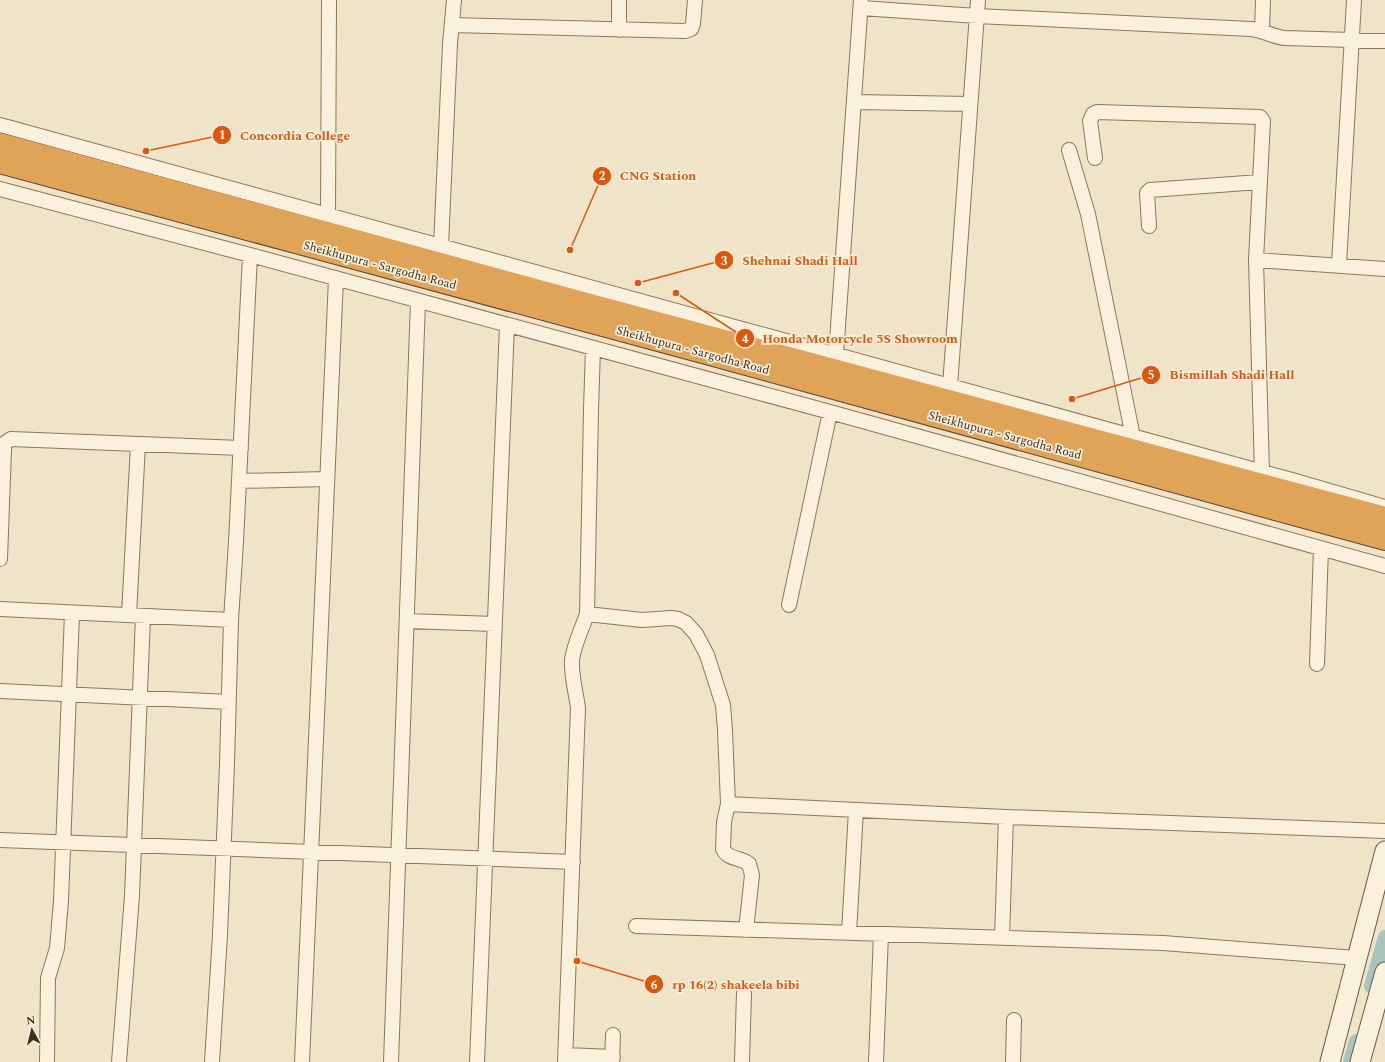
<svg xmlns="http://www.w3.org/2000/svg" width="1385" height="1062" font-family="Spectral,serif">
  <style>
    .lines { fill: none; stroke-linecap: round; stroke-linejoin: round }
    .canal { stroke: #a9c4bc; stroke-width: 14 }
    .street-casing { stroke: #8d765c; stroke-width: 16 }
    .secondary-casing { stroke: #6f573f; stroke-width: 21 }
    .highway-casing { stroke: #5b4430; stroke-width: 24 }
    .street { stroke: #faf1dc; stroke-width: 14 }
    .secondary { stroke: #faf1dc; stroke-width: 19 }
    .highway { stroke: #e0a458; stroke-width: 22 }
    .labels { text-anchor: middle; stroke-width: 3.5; stroke-linejoin: round; paint-order: stroke }
    .street-label { font-size: 12px; fill: #3d2e20; stroke: #f7eed8 }
    .leader { fill: none; stroke: #df570d; stroke-width: 1.5 }
    .callout-dot { fill: #df570d; stroke: #f7eed8; stroke-width: 1.5 }
    .mark-label { font-size: 12px; text-anchor: middle; font-weight: bold; fill: #fff }
    .callout-label { font-size: 13px; text-anchor: middle; font-weight: bold; fill: #df570d; stroke: #f7eed8; stroke-width: 3.5; stroke-linejoin: round; paint-order: stroke }
  </style>
  <rect width="100%" height="100%" fill="#f0e4c8"/>
  <g class="lines">
    <path class="canal" d="M1371,986L1385,937
      M1350,1062L1356,1041"/>
    <g class="street-casing">
      <path id="street" d="M861,8L977,16L1251,29C1263,30 1273,37 1285,38L1385,41
        M452,25L685,31L691,29L693,24L695,0
        M619,30V0
        M1262,31L1263,0
        M854,102L970,104
        M0,125L1292,480L1385,507
        M1069,150L1088,214L1133,437
        M1095,158L1090,121L1093,114L1097,112L1260,117L1263,121L1256,260L1262,472
        M0,189L250,255L830,412L1385,566
        M328,215L329,0
        M1149,226L1147,193L1150,190L1260,182
        M441,246L450,44L454,0
        M1256,260L1385,269
        M1339,265L1354,0
        M836,355L861,0
        M950,386L978,0
        M239,481L327,479
        M0,559L4,450L5,443L11,439L241,448
        M789,605L830,412
        M0,609L231,620
        M587,614L642,620L671,618L678,619L686,623L696,634L707,655L723,705L725,730L728,804L724,822L723,849C728,860 741,857 749,864L752,875L746,930
        M129,615L138,444
        M407,621L495,624
        M1317,664L1321,548
        M0,691L229,702
        M728,804L1006,817L1385,831
        M0,840L573,862
        M636,926L1163,943L1356,958
        M849,933L856,810
        M1002,938L1006,817
        M566,1055L613,1057
        M47,1062L48,978L57,948L61,901L72,613
        M119,1062L132,896L143,616
        M212,1062L220,935L227,764L231,620L236,542L250,255
        M302,1062L336,278
        M391,1062L418,301
        M477,1062L507,325
        M565,1062L578,708C576,692 571,676 572,660C574,644 582,629 587,614L591,410L593,348
        M612,1062L613,1035
        M742,1062L744,993
        M876,1062L881,934
        M1013,1062L1014,1020"/>
    </g>
    <g class="secondary-casing">
      <path id="secondary" d="M1330,1062L1385,851
        M1360,1062L1385,972"/>
    </g>
    <g class="highway-casing">
      <path id="highway" d="M0,144L583,303L1385,518
        M0,162L706,353L1385,539"/>
    </g>
    <use href="#street" class="street"/>
    <use href="#secondary" class="secondary"/>
    <use href="#highway" class="highway"/>
  </g>
  <g class="labels">
    <g class="street-label">
      <text transform="translate(380 265) rotate(15)" y="4">Sheikhupura - Sargodha Road</text>
      <text transform="translate(693 350) rotate(15)" y="4">Sheikhupura - Sargodha Road</text>
      <text transform="translate(1005 435) rotate(15)" y="4">Sheikhupura - Sargodha Road</text>
    </g>
  </g>
  <path class="leader" d="M146 151L222 135M570 250L602 176M638 283L724 260M676 293L745 338M1072 399L1151 375M577 961L654 984"/>
  <g class="callout-dot">
    <circle cx="146" cy="151" r="4"/>
    <circle cx="570" cy="250" r="4"/>
    <circle cx="638" cy="283" r="4"/>
    <circle cx="676" cy="293" r="4"/>
    <circle cx="1072" cy="399" r="4"/>
    <circle cx="577" cy="961" r="4"/>
    <circle cx="222" cy="135" r="10"/>
    <circle cx="602" cy="176" r="10"/>
    <circle cx="724" cy="260" r="10"/>
    <circle cx="745" cy="338" r="10"/>
    <circle cx="1151" cy="375" r="10"/>
    <circle cx="654" cy="984" r="10"/>
  </g>
  <g class="mark-label">
    <text x="222" y="139">1</text>
    <text x="602" y="180">2</text>
    <text x="724" y="265">3</text>
    <text x="745" y="343">4</text>
    <text x="1151" y="379">5</text>
    <text x="654" y="989">6</text>
  </g>
  <g class="callout-label">
    <text x="295" y="140">Concordia College</text>
    <text x="658" y="180">CNG Station</text>
    <text x="800" y="265">Shehnai Shadi Hall</text>
    <text x="860" y="343">Honda Motorcycle 5S Showroom</text>
    <text x="1232" y="379">Bismillah Shadi Hall</text>
    <text x="736" y="989">rp 16(2) shakeela bibi</text>
  </g>
  <g transform="translate(32 1030) rotate(353)" stroke="#f7eed8" stroke-width="3" paint-order="stroke">
  <path d="M0-3L7 15L0 10L-7 15Z" fill="#3d2e20"/>
  <text y="-6" font-size="11" font-weight="bold" text-anchor="middle" fill="#3d2e20">N</text>
  </g>
</svg>
